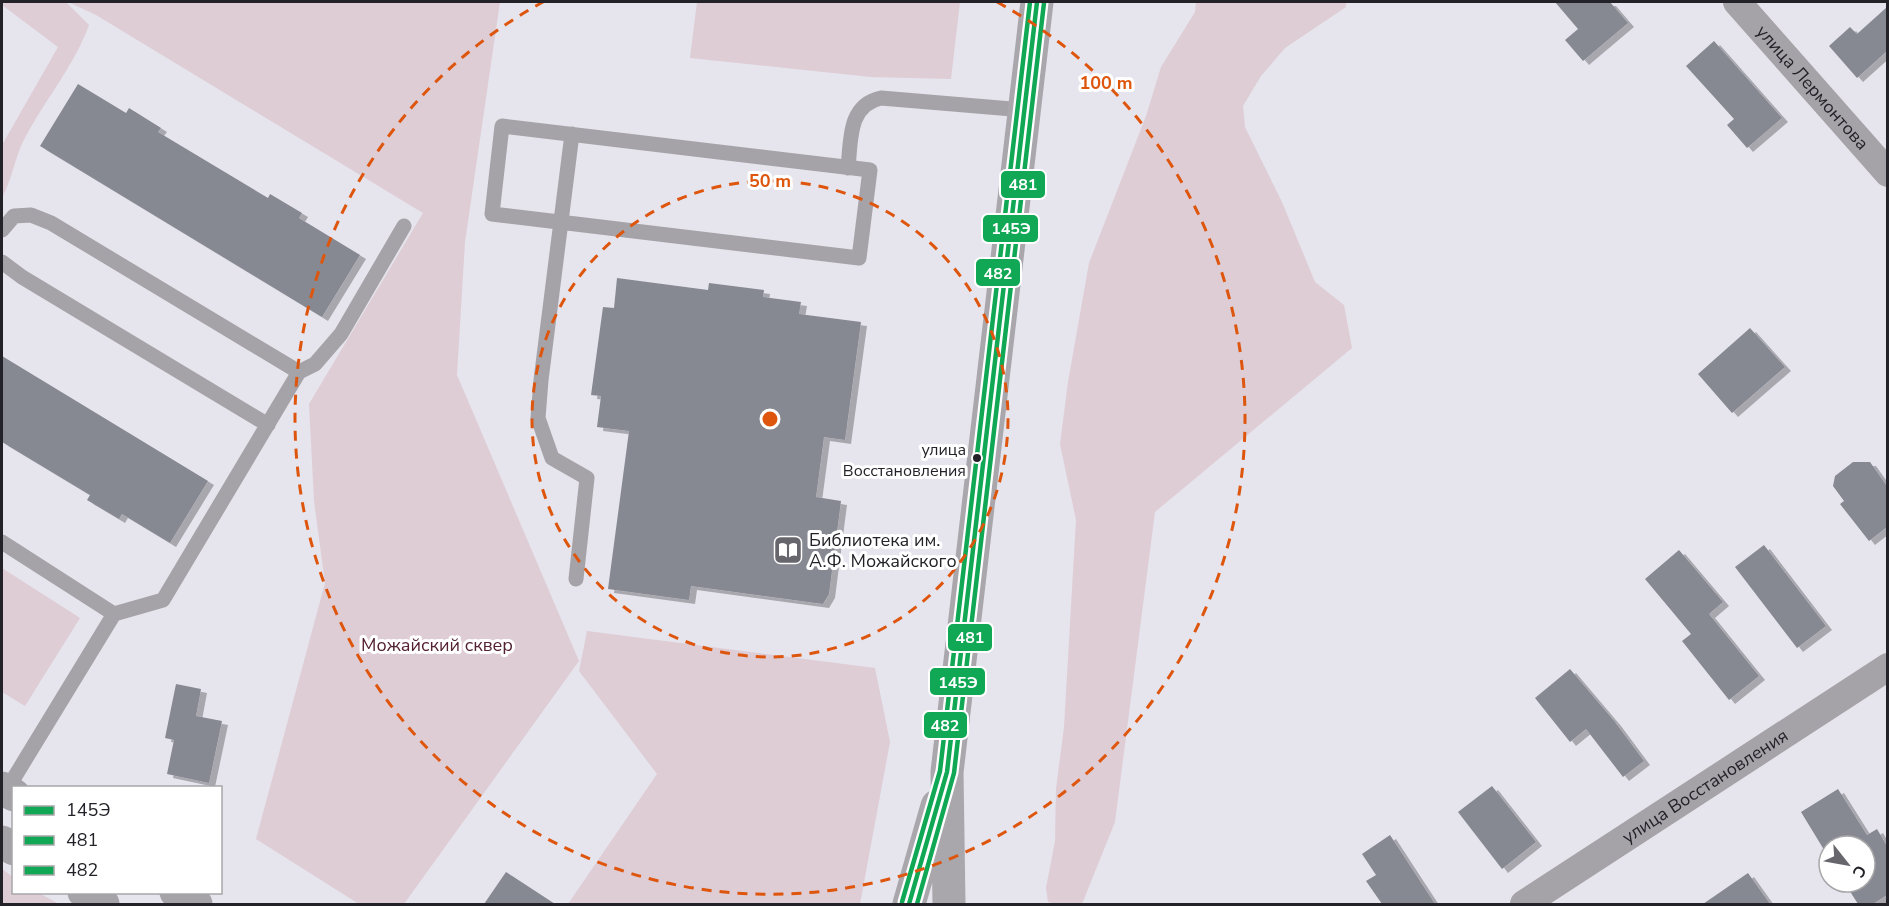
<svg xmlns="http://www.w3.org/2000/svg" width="1889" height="906" font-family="'Nunito Sans',sans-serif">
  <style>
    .green { fill: #decdd5 }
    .building { fill: #878992; filter: url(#shadow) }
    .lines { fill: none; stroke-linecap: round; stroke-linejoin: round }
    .lane { stroke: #a5a3a7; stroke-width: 15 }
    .street { stroke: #a5a3a7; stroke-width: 28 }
    .secondary { stroke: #a5a3a7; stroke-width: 33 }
    .primary { stroke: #a9a7ac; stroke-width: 33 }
    .bus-1-casing { stroke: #fff; stroke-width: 9 }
    .bus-2-casing { stroke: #fff; stroke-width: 9 }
    .bus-3-casing { stroke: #fff; stroke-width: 9 }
    .bus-1 { stroke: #10a855; stroke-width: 4.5 }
    .bus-2 { stroke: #10a855; stroke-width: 4.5 }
    .bus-3 { stroke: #10a855; stroke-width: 4.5 }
    .ring { fill: none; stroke: #de560d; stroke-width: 3; stroke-dasharray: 10 8 }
    .bus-dot { fill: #232228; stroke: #fff; stroke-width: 2 }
    .labels { text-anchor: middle; stroke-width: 6; stroke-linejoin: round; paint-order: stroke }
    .bus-label { font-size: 16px; fill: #232228; stroke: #fff; text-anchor: end }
    .street-label { font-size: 18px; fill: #232228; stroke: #fff }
    .poi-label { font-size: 18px; fill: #232228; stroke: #fff; text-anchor: start }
    .park-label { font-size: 18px; fill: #532132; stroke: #fff }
    .centre { fill: #de560d; stroke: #fff; stroke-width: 3 }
    .ring-label { font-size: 18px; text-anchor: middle; font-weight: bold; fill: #de560d; stroke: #fff; stroke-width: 6; stroke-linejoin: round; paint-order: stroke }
    .line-badge { stroke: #fff; stroke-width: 2 }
    .badge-label { font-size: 16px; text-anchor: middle; font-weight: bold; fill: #fff }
  </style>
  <defs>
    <filter id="shadow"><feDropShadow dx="6" dy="4" stdDeviation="0" flood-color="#0004"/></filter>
  </defs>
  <rect width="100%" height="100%" fill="#e6e4ed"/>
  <path class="green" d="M2,2H66L89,25C73,69 41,104 21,146C14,163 11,181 2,198V145L58,47L2,5Z
    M68,2H500L465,242L457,375L579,661L404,904H359L256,839L325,583L314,501L309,404L423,213L96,15Z
    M697,2H960L951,79L871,77L690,58Z
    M1196,2H1346V7L1285,48L1261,76L1243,106L1245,127L1282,202L1315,282L1344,305L1352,348L1155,512L1115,822L1082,904H1057L1048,902L1046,888L1055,841L1056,789L1064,727L1076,520L1060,444L1068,382L1089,263L1146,116L1161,67L1195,12Z
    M2,568L80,618L25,706L2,692Z
    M587,631L875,668L890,742L860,904H568L657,774L579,671Z
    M2,869L13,877L14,892L39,893L59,904H2Z"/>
  <path class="building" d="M1555,2H1610L1628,23L1583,61L1565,40L1578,29Z
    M1887,7V51L1857,78L1829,46L1850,27L1857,34Z
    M1714,41L1782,118L1747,148L1727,125L1734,119L1686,66Z
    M78,84L126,113L129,108L161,128L158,132L268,198L270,194L302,213L299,218L360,255L322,317L40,146Z
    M617,278L708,290L709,283L764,290L763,297L801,302L799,314L861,322L845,440L824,437L816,497L841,501L829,594L823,604L691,586L689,600L608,589L629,431L597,427L601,396L591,395L603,307L614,308Z
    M1750,328L1785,367L1732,413L1698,374Z
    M2,356L208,481L170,543L122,514L119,519L87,500L90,495L2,442Z
    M1853,462H1870L1887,486V527L1869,541L1840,504L1844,501L1833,486L1835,476Z
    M1764,545L1826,626L1797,648L1735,567Z
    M1679,550L1723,602L1709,614L1759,676L1729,700L1682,641L1691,634L1645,579Z
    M1570,669L1615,722L1644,761L1623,777L1586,729L1570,742L1535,698Z
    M176,684L201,689L196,716L222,721L209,783L167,774L174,740L165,738Z
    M1492,786L1536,842L1502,869L1458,812Z
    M1838,789L1867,835L1877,829L1887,846V895L1873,904H1858L1844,882H1865V846H1829V858L1801,812Z
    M1390,835L1435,904H1382L1366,881L1376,875L1362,854Z
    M506,872L555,904H484Z
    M1748,873L1770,904H1703Z"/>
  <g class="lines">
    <path class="lane" d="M502,126L870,170L859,258L492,214Z
      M572,134L541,380L538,418L552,458L587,478L576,579
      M848,168C851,140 848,105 881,98L1025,110
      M2,230L14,216L31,215L51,223L299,372
      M2,262L22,277L268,425
      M2,542L114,614
      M6,791L114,614L163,600L299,372L315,364L341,334L404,226"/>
    <g class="street">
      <path id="s1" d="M1737,2L1888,173"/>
      <path id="s2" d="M1524,904L1888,667"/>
    </g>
    <path class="secondary" d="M2,788L14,795
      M2,842L14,849
      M84,892L103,904
      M176,892L196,904"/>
    <path class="primary" d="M909,904L937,806
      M949,904L947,772L1037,2"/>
    <g class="bus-1-casing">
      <path id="bus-1" d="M909,904L947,772L1037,2"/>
    </g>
    <g class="bus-2-casing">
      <path id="bus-2" d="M917,904L954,773L1044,3"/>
    </g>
    <g class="bus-3-casing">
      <path id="bus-3" d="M902,902L940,771L1030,2"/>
    </g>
    <use href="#bus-1" class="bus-1"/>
    <use href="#bus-2" class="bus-2"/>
    <use href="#bus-3" class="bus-3"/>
  </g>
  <g class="ring">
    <circle cx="770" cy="419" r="238"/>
    <path d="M997 2A475 475 0 1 1 543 2"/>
  </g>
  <defs>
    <g id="library-square" transform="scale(1.5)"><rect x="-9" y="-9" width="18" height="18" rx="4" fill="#67666d" stroke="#fff"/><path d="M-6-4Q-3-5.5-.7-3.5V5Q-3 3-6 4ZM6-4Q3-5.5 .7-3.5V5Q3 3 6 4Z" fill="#fff"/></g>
  </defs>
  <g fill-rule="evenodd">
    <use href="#library-square" x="788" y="550"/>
  </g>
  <circle class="bus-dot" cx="977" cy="458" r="5"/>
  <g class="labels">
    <g class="bus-label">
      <text x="966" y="455">улица<tspan x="966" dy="21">Восстановления</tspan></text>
    </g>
    <g class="street-label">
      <text dy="6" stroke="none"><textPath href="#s1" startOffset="114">улица Лермонтова</textPath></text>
      <text dy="6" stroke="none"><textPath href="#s2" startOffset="216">улица Восстановления</textPath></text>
    </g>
    <g class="poi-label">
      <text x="809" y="546">Библиотека им.<tspan x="809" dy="21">А.Ф. Можайского</tspan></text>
    </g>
    <g class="park-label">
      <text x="437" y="651">Можайский сквер</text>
    </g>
  </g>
  <circle cx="770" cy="419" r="9" class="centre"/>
  <g class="ring-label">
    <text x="1106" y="89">100 m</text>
    <text x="770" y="187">50 m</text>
  </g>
  <g class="line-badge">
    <rect x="1000" y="170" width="46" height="29" rx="6" fill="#10a855"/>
    <rect x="982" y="214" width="57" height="29" rx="6" fill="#10a855"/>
    <rect x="975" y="258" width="46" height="29" rx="6" fill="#10a855"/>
    <rect x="947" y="623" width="46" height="29" rx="6" fill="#10a855"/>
    <rect x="929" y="667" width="57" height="29" rx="6" fill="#10a855"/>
    <rect x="923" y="711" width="45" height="28" rx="6" fill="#10a855"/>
  </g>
  <g class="badge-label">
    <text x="1023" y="190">481</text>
    <text x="1011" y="234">145Э</text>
    <text x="998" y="279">482</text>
    <text x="970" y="643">481</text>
    <text x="958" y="688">145Э</text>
    <text x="945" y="731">482</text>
  </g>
  <rect width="1889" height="906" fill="none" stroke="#232228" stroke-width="6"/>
  <rect x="12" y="786" width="210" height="108" fill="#ffffff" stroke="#a7a7a9" stroke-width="1.5"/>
  <rect x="24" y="806" width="30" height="9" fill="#10a855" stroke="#a7a7a9" stroke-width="1.5"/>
  <text x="66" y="816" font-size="18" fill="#232228">145Э</text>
  <rect x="24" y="836" width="30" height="9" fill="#10a855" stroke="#a7a7a9" stroke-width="1.5"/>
  <text x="66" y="846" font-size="18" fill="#232228">481</text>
  <rect x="24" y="866" width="30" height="9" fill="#10a855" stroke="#a7a7a9" stroke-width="1.5"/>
  <text x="66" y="876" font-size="18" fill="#232228">482</text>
  <g transform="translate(1847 864) rotate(121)"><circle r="28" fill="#ffffff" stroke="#a7a7a9" stroke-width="1.5"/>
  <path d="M0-4.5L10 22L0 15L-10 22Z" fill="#67666d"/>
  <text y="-9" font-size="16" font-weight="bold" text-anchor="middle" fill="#232228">С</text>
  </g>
</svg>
